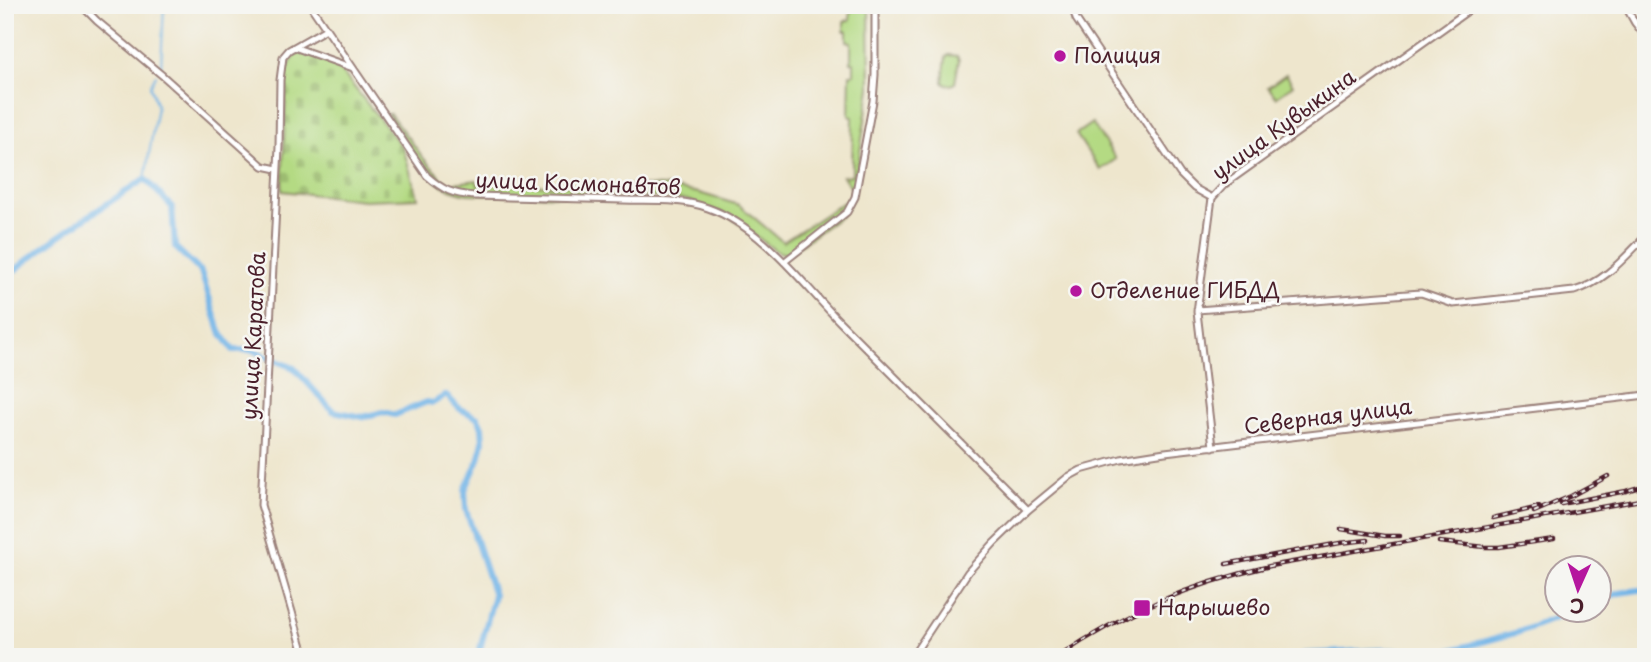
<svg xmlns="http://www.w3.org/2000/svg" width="1651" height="662" font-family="'Playpen Sans',sans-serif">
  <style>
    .green { fill: #b4da83; stroke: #7f7c57; stroke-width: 2 }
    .cemetery { fill: url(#cemetery-stones); stroke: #7f7c57; stroke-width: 2 }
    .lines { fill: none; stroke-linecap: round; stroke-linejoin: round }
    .stream { stroke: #71b4e7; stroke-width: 2 }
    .river { stroke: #71b4e7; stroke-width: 6 }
    .secondary-casing { stroke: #9c827c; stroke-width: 9 }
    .secondary { stroke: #fff; stroke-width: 5 }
    .rail-casing { stroke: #4a1f2b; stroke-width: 4.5 }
    .rail { stroke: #f6f6f2; stroke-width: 2; stroke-dasharray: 5; stroke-linecap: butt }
    .poi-dot { fill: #b5179e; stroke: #f6f6f2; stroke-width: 2.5 }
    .labels { text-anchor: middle; stroke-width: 5; stroke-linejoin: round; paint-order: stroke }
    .poi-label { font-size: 21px; fill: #4a1f2b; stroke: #f6f6f2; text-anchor: start }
    .street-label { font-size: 21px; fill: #4a1f2b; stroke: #f6f6f2 }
  </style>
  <defs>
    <pattern id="cemetery-stones" width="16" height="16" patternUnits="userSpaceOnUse" patternTransform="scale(1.75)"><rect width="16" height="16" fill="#b4da83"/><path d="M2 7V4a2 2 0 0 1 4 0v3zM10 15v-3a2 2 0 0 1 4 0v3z" fill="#9cbb71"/></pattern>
  </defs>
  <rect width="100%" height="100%" fill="#f6f6f2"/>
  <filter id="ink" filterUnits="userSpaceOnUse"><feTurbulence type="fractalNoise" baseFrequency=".0143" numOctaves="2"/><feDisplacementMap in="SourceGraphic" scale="14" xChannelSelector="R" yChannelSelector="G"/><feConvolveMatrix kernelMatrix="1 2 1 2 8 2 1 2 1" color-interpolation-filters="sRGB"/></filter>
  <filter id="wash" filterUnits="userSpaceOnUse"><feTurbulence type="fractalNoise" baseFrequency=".00686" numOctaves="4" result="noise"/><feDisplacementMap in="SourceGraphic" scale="28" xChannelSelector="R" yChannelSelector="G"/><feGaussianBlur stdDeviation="1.57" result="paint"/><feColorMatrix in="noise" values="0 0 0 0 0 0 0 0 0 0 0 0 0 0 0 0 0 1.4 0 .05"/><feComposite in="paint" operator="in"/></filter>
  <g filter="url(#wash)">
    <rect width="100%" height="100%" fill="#eee6cd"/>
    <path class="green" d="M851,5H869L870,88L853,197L842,215L789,253L785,254L776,251L728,215L687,200L654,197L469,194C449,190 439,186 426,170L387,114H390L425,160L447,184L477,180L478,185L663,186L699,193L739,205L783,242L850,198L852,189L843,176L852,175L853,117L849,116L850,74H854V62H851V42L847,41V31H844V21L850,20Z
      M949,55L957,56L959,60L955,83C952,86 945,85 943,82L946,57Z
      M1286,74L1293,85L1276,97L1268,87Z
      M1092,123L1116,159L1100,170L1076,134Z"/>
    <path class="cemetery" d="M299,50L338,67L403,148L418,198L364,200L282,191L287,68Z"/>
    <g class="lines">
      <path class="stream" d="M159,70L161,67L164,5
        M145,179L157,106L150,86L156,75"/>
      <path class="river" d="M5,279C47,241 98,210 145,179L172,207L175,247L201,272L220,331L233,350H254L265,356L294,368L333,411L363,417L383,412L395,415L427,402L433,403L446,395L460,409L478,418L482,427L483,442L479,459L465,490L466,510L494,595L478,657
        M1598,601L1619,593L1646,589
        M1302,657L1305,654L1382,650L1445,652L1519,632L1576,610"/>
    </g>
  </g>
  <g filter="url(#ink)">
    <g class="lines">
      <g class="secondary-casing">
        <path id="secondary" d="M81,5L97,21L163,76L263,166L277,169
          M310,5L427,176C444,191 453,194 474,196C524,197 574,199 623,200C651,201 681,198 708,208C762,227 801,282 840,322C903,385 965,447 1028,510
          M1072,5L1076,19L1180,174L1194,188L1212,198
          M1625,5L1635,23L1646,37
          M294,47L353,68
          M784,262L847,212L855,197L873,101L875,75V5
          M1197,310L1421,293L1453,304L1574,291C1605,282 1624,258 1646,236
          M1213,447L1197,312L1212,198L1225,184L1476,5
          M305,657L261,505L279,147L280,80L283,57L289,50L326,29
          M912,657L968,572L994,543L1028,510L1068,477L1081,470L1121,459L1165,452L1646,395"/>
      </g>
      <use href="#secondary" class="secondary"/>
      <g class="rail-casing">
        <path id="rail" d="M1561,504L1626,491L1646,485
          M1534,512L1571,496L1608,476
          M1493,518L1539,507
          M1341,529L1385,536H1400
          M1439,542L1485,547H1499L1554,539
          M1226,564L1340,543L1368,540
          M1058,657C1125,611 1192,584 1270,566L1646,499"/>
      </g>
      <use href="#rail" class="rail"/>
    </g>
  </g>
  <g class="poi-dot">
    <circle cx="1060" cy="56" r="7"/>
    <circle cx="1076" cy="291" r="7"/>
    <rect x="1133" y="599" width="18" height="18" rx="3.5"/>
  </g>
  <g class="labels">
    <g class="poi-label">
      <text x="1074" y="63">Полиция</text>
      <text x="1090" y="298">Отделение ГИБДД</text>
      <text x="1158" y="615">Нарышево</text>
    </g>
    <g class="street-label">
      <text transform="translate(1284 125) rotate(-36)" y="7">улица Кувыкина</text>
      <text transform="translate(578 184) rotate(2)" y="7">улица Космонавтов</text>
      <text transform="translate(254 336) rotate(-87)" y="7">улица Каратова</text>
      <text transform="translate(1328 417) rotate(-7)" y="7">Северная улица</text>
    </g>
  </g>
  <rect width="1651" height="662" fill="none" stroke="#f6f6f2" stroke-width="28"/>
  <g transform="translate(1578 589) rotate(183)"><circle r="33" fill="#f6f6f2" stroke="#b1a0a2" stroke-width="2"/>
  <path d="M0-5L12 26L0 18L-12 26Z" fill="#b5179e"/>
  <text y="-10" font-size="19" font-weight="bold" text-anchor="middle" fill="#4a1f2b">С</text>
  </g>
</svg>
